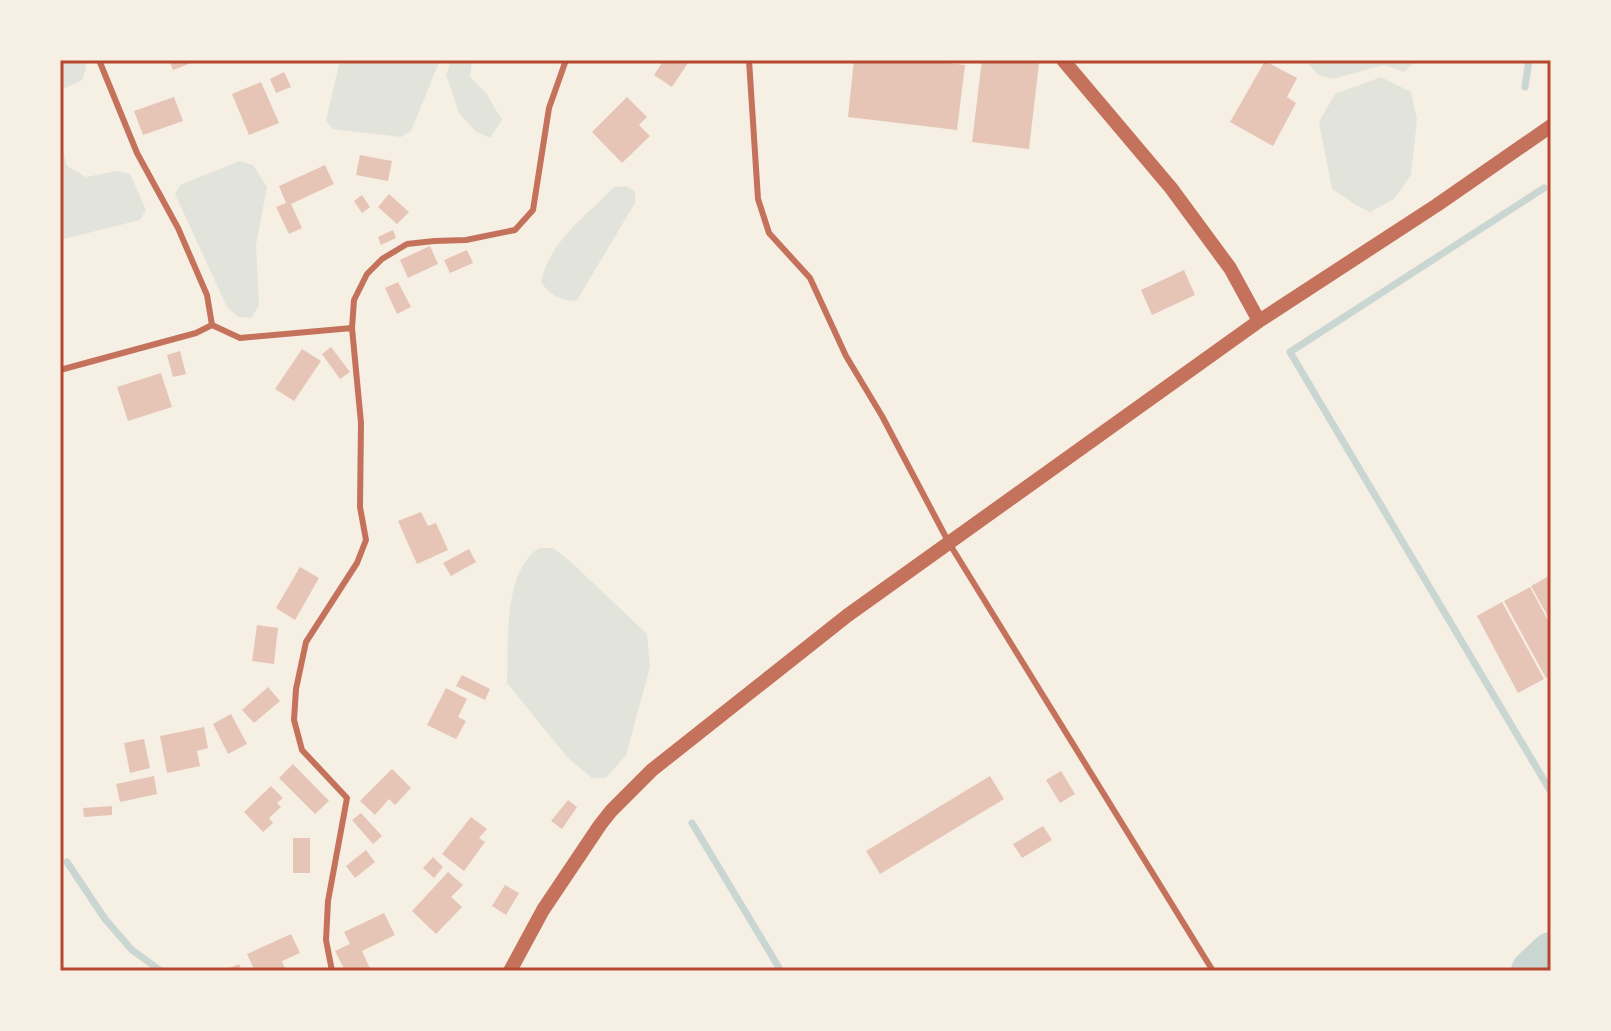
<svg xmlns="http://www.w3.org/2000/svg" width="1611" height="1031" font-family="'Open Sans',sans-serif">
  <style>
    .green { fill: #e2e4dc }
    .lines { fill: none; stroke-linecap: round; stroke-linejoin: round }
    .stream { stroke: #c9d6d2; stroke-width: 7 }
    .river { stroke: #c9d6d2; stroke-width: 42 }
    .building { fill: #e6c5b7 }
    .service { stroke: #c5725c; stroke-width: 6 }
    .tertiary { stroke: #c5725c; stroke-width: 14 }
    .neatline { fill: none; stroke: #b5482f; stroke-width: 3 }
  </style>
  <rect width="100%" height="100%" fill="#f6efe4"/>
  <path class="green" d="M60,60H85L86,68L82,80L63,89L60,93Z
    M340,60H440L411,131L401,137L333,129L326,121Z
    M451,60H472L470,77L486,93L502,120L490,138L475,131L459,113L446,75Z
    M1305,60H1415L1413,64L1404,72L1384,65L1333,79L1318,75Z
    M1381,77L1411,92L1417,120L1411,175L1394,199L1370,212L1356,205L1332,189L1319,122L1335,94Z
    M60,137L67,166L86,177L117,171L130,174L146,210L140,220L60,240Z
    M240,161L253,165L267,187L256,245L259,305L251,318L238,317L227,307L175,194L180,185Z
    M626,186L635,192V203L577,300C564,303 548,294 541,282C549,242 587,215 614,187Z
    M539,548H553L571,562L647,634L650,667L626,755L606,778H592L568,758L507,683C509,643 502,573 539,548Z"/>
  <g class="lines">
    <path class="stream" d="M1525,87L1529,60
      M1544,188L1290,352L1551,792
      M692,823L781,971
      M67,862L105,919L132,950L161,971"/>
    <path class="river" d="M1532,971L1551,953"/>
  </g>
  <path class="building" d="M169,60H199L173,70Z
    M664,60H690L672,87L654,75Z
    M854,60H923L965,65L957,130L848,117Z
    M982,60H1015L1039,63L1029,149L972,142Z
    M1265,61L1297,78L1287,97L1296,103L1273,146L1230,122Z
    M284,72L291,87L276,93L270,79Z
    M261,82L279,123L249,135L232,94Z
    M174,97L183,121L143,135L134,111Z
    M627,97L647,117L639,125L650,136L622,163L592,132Z
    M360,155L392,161L388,181L356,175Z
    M325,165L334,184L291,204L302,228L289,234L276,207L286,203L279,186Z
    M389,194L409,212L397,224L378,207Z
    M362,195L370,207L362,213L354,201Z
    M393,230L396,238L381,245L378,237Z
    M430,246L438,264L408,278L400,260Z
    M467,250L473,263L450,273L444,260Z
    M1184,270L1195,295L1152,315L1141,290Z
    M398,282L411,307L397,314L385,288Z
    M331,347L350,372L340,379L322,354Z
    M302,349L321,361L294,401L275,389Z
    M180,351L186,374L173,377L167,355Z
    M161,373L172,407L128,421L117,387Z
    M421,512L428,526L436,523L448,550L417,564L398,521Z
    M469,549L476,562L451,576L443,563Z
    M300,567L319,578L295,620L276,608Z
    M1551,575V622L1531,586Z
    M1530,587L1551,626V675L1546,678L1504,601Z
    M1502,602L1544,679L1518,693L1477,616Z
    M257,625L278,628L274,664L252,661Z
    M462,675L490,689L485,700L456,686Z
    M268,687L280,701L254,723L242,710Z
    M446,688L467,699L458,717L466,721L456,739L427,725Z
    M231,714L247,744L228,754L213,724Z
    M204,727L208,748L197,751L200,766L167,773L160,736Z
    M144,739L150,768L130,773L124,743Z
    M293,764L329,801L315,814L279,778Z
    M392,769L411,788L395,805L389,799L375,815L360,801Z
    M1061,771L1075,794L1060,803L1046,780Z
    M154,776L157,794L120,802L116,784Z
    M990,776L1004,799L880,874L866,851Z
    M271,786L283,798L277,803L281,807L269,818L273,823L263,832L244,812Z
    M568,800L577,807L562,829L551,821Z
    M112,806V815L84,817L83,808Z
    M361,813L382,836L373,844L352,820Z
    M471,817L487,829L479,838L485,842L464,871L442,854Z
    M1043,826L1052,840L1022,858L1013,844Z
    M293,838H310V873H293Z
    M366,850L375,862L355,878L346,866Z
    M433,857L443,867L434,878L423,868Z
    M448,872L463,885L451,897L462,907L436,934L412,911Z
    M505,885L519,893L506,915L492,906Z
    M384,913L395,935L362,951L371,971H345L335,951L350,944L344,932Z
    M291,934L300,953L282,961L286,971H255L247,954Z
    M239,964L242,971H222Z"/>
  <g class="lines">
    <path class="service" d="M99,60L137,153L178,228L207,295L212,325L240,338L352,328
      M749,60L758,199L769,233L810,278L846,356L882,416L949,543L1213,971
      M60,370L196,333L212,325
      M332,971L326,940L328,901L347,798L302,750L294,720L296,689L306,642L357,563L366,540L360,507L361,423L352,328L354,300L367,274L382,259L407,244L434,241L466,240L515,230L533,210L549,108L566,60"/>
    <path class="tertiary" d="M1063,60L1171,188L1230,268L1259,321
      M510,971L543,910L600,825L611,811L652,770L848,615L1259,321L1437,205L1551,126"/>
  </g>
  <rect width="1611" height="1031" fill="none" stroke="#f6efe4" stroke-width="124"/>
  <rect x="62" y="62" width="1487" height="907" class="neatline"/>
</svg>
